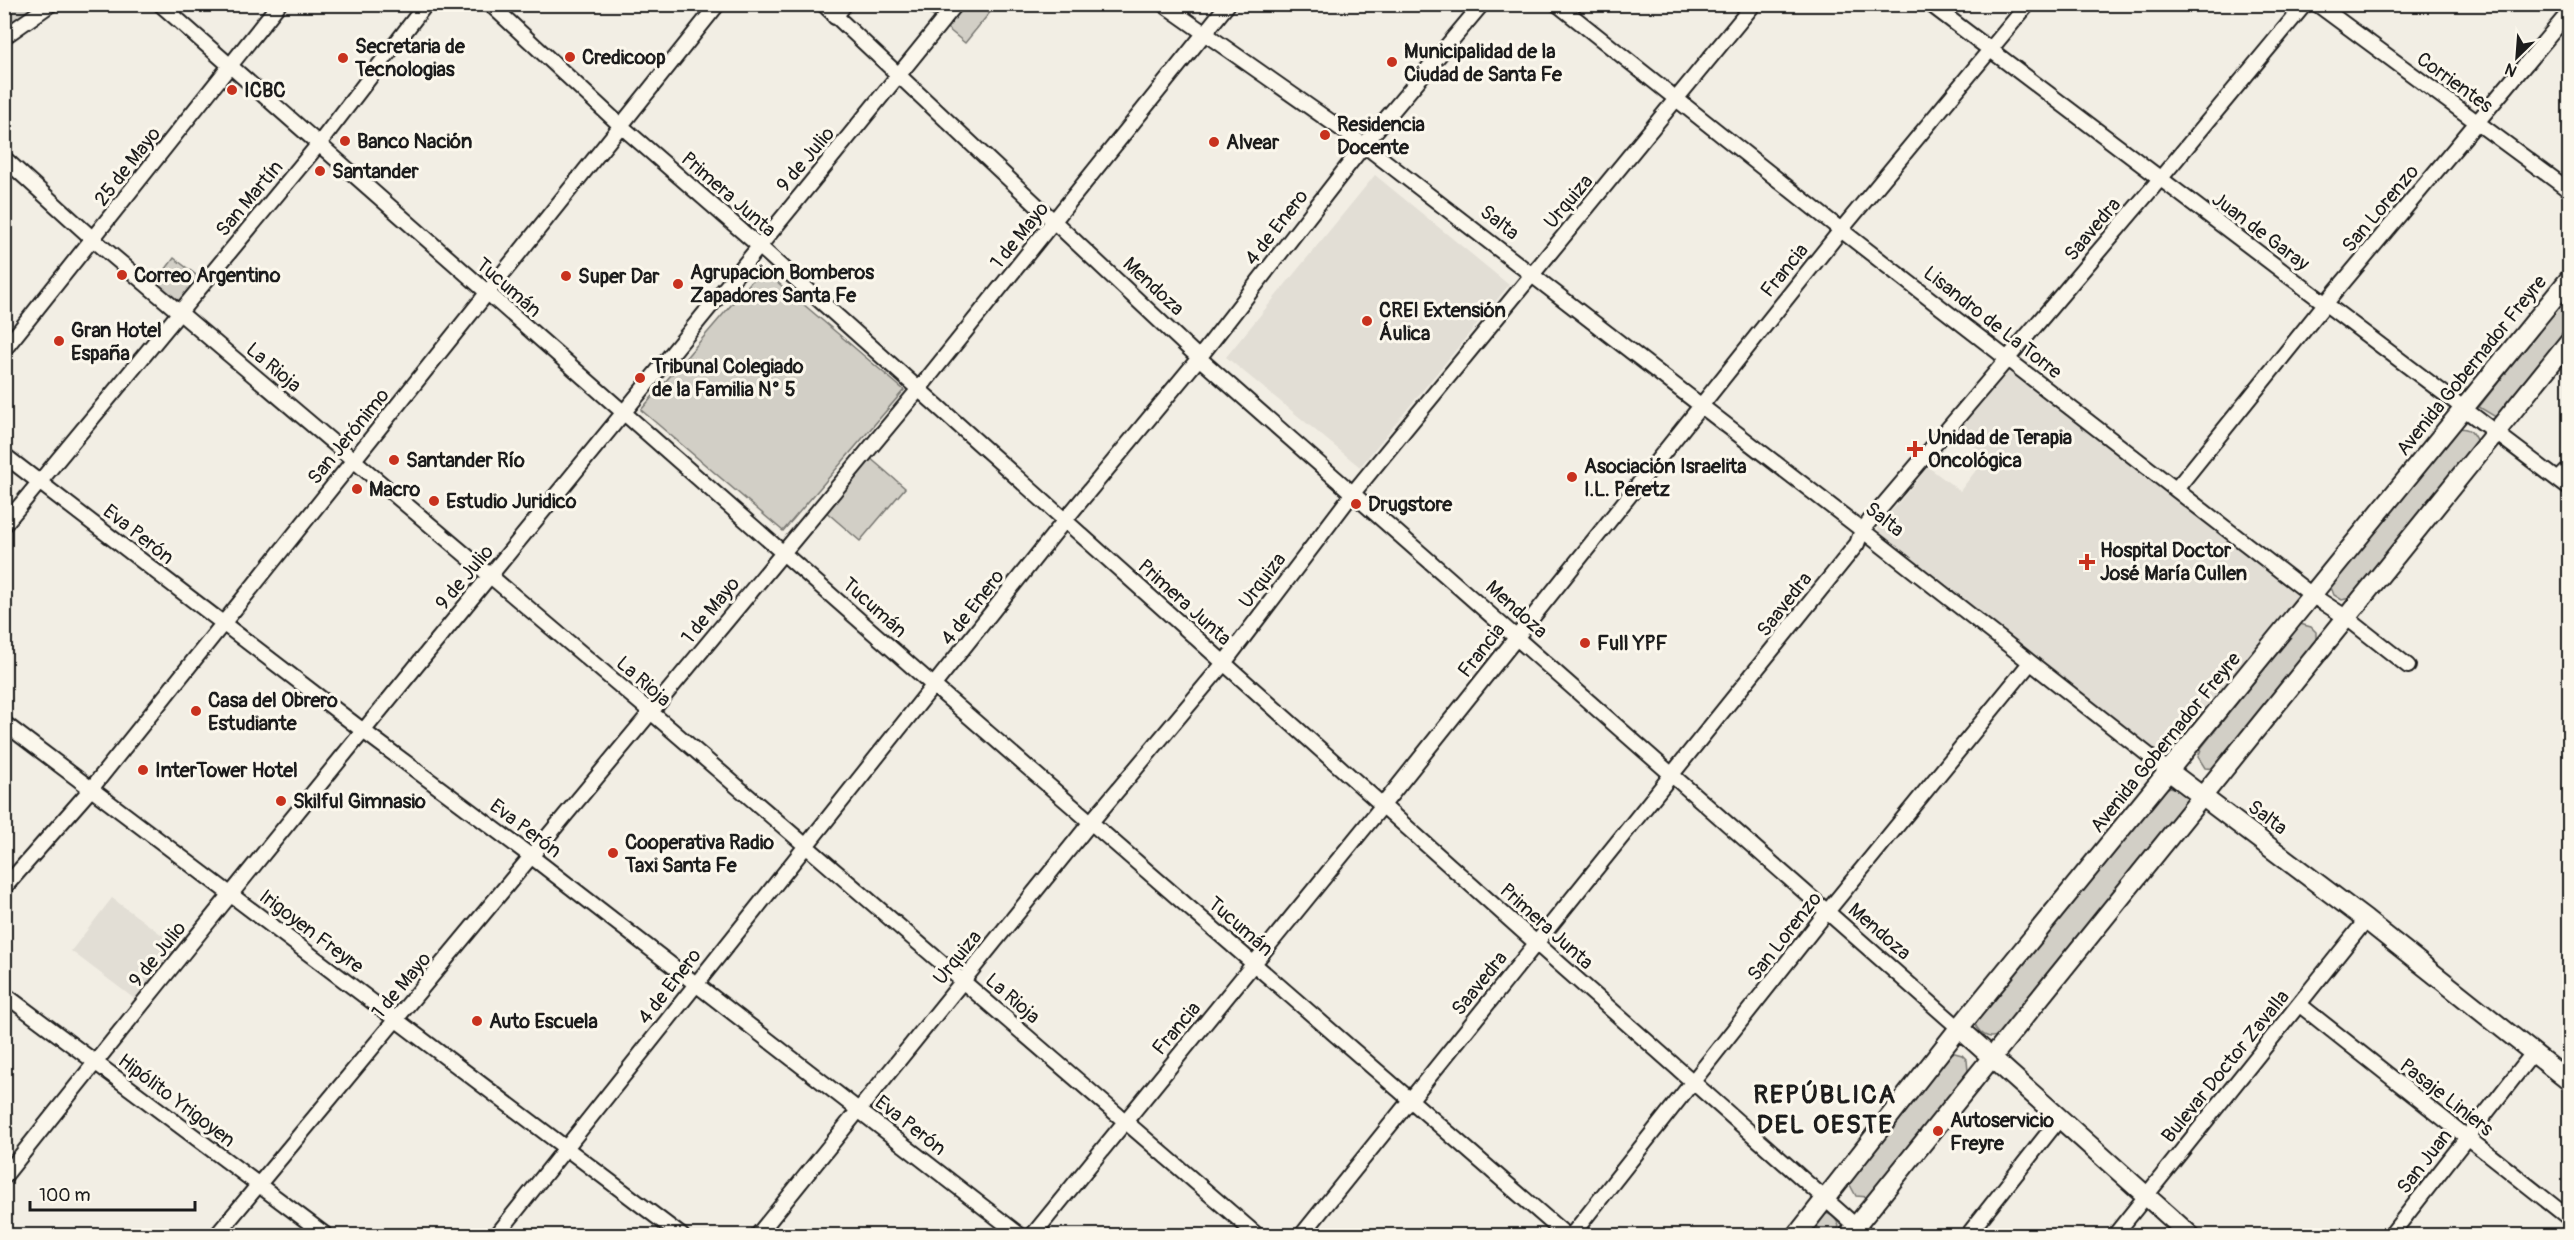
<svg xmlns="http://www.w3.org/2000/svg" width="2574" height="1240" font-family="Pangolin,sans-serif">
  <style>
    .built { fill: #e2ded5 }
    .green { fill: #d2cfc6; stroke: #777671; stroke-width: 1.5 }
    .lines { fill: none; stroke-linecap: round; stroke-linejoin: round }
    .street-casing { stroke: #1c1c1c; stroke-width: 18 }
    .secondary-casing { stroke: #1c1c1c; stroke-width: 22 }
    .street { stroke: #fbf7ec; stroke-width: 14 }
    .secondary { stroke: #fbf7ec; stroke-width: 18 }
    .poi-dot { fill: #c8321e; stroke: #fbf7ec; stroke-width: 2 }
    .labels { text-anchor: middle; stroke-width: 6; stroke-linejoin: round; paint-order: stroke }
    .poi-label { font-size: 20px; font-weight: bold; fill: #1c1c1c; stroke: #fbf7ec; text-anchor: start }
    .street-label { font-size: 20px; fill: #1c1c1c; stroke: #fbf7ec }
    .district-label { font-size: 26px; font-weight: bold; letter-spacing: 1.5px; fill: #1c1c1c; stroke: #fbf7ec }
  </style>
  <rect width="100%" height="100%" fill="#f2eee4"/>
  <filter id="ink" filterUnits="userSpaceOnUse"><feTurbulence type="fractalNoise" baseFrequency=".0167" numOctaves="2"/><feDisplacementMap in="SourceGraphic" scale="12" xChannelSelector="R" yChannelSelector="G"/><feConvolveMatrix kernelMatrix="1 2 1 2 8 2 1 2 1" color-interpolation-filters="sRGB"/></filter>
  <g filter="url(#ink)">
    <path class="built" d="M1375,175L1509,285L1360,467L1226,357Z
      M2015,369L2295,588L2297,598L2171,758L2164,759L1880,535L1878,528L1928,467L1960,491L1987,456L1955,431L2005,370Z
      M112,898L177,946L136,1000L71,951Z"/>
    <path class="green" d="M5,5H47L5,33Z
      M929,5H996L965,43L925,10Z
      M174,258L200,278L179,306L154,285Z
      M762,269L904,390L783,531L641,410Z
      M2569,292V328L2499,419L2479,407Z
      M2457,428C2470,428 2472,431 2477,442L2350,598L2342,600L2334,595L2330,585Z
      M869,457L905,488L860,541L824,510Z
      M2300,624L2311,627L2316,632V643L2217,769L2205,768L2198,757L2202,747Z
      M2170,787C2178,788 2183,792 2188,799L2185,806L2002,1033C1991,1041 1981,1036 1975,1024L1977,1016L2164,790Z
      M1951,1052L1962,1055L1967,1060L1968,1071L1874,1192L1868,1197L1856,1196L1850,1185L1853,1176Z
      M1822,1213C1831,1213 1836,1218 1839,1226L1835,1235L1804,1236Z"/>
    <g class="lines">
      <g class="street-casing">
        <path id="street" d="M160,4L934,686L1567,1236
          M490,4L620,125L759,246L1536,943L1867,1236
          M823,4L1199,358L1959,1028
          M1163,4L1364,145L1862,530L2170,772
          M1557,4L1841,230L2313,596L2347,618L2408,666
          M1930,4L2570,489
          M2317,4L2570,191
          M835,17L845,4
          M4,37L51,4
          M4,158L94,240L652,713L1258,1236
          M4,350L279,4
          M4,455L362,730L532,857L1021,1236
          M2558,480L2570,468
          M2177,488L2325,304L2570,11
          M4,525L318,145L426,4
          M4,723L682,1236
          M4,888L91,789L718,4
          M4,994L327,1236
          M2300,1005L2570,1219
          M4,1177C317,782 640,396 956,4
          M216,1236L919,389L1228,4
          M496,1236L1065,520L1199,358L1364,145L1482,4
          M757,1236L1091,822L1224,663L1353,493L1754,4
          M1032,1236L1383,805L1841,230L2028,4
          M1301,1236L1857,544L1862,530L2160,179L2305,4
          M1571,1236L1826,913L2030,663
          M1967,1236L2060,1118
          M2114,1236L2366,920
          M2390,1236L2533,1053"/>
      </g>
      <g class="secondary-casing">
        <path id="secondary" d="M2170,772L2366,920L2570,1082
          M1959,1028L2191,1236
          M1796,1236L1959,1028L2570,278
          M1848,1236L2570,340"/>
      </g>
      <use href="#street" class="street"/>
      <use href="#secondary" class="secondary"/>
    </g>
  </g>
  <g class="poi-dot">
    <circle cx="570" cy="57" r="6"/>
    <circle cx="343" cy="58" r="6"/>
    <circle cx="1392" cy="62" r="6"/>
    <circle cx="232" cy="90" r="6"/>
    <circle cx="1325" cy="135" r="6"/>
    <circle cx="345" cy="141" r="6"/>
    <circle cx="1214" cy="142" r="6"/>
    <circle cx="320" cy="171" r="6"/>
    <circle cx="122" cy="275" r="6"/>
    <circle cx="566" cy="276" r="6"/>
    <circle cx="678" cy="284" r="6"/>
    <circle cx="1367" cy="321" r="6"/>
    <circle cx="59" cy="341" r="6"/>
    <circle cx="640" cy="378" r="6"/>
    <path d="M1912 440h6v6h6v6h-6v6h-6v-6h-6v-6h6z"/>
    <circle cx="394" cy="460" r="6"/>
    <circle cx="1572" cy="477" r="6"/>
    <circle cx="357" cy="489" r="6"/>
    <circle cx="434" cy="501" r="6"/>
    <circle cx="1356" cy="504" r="6"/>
    <path d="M2084 553h6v6h6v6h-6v6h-6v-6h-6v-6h6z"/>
    <circle cx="1585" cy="643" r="6"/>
    <circle cx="196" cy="711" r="6"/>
    <circle cx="143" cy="770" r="6"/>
    <circle cx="281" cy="801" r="6"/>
    <circle cx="613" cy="853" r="6"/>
    <circle cx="477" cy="1021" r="6"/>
    <circle cx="1938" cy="1131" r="6"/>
  </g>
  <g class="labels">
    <g class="poi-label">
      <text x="355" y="53">Secretaria de<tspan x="355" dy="23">Tecnologias</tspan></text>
      <text x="1404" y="58">Municipalidad de la<tspan x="1404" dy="23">Ciudad de Santa Fe</tspan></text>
      <text x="582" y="64">Credicoop</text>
      <text x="244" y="97">ICBC</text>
      <text x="1337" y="131">Residencia<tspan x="1337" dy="23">Docente</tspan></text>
      <text x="357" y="148">Banco Nación</text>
      <text x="1226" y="149">Alvear</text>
      <text x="332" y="178">Santander</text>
      <text x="690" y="279">Agrupacion Bomberos<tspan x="690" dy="23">Zapadores Santa Fe</tspan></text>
      <text x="134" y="282">Correo Argentino</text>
      <text x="578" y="283">Super Dar</text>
      <text x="1379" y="317">CREI Extensión<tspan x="1379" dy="23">Áulica</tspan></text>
      <text x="71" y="337">Gran Hotel<tspan x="71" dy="23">España</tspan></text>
      <text x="652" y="373">Tribunal Colegiado<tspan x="652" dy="23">de la Familia N° 5</tspan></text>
      <text x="1928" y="444">Unidad de Terapia<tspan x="1928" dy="23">Oncológica</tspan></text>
      <text x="406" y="467">Santander Río</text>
      <text x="1584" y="473">Asociación Israelita<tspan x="1584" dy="23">I.L. Peretz</tspan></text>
      <text x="369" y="496">Macro</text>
      <text x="446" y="508">Estudio Juridico</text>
      <text x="1368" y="511">Drugstore</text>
      <text x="2100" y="557">Hospital Doctor<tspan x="2100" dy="23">José María Cullen</tspan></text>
      <text x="1597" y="650">Full YPF</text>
      <text x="208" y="707">Casa del Obrero<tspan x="208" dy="23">Estudiante</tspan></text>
      <text x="155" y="777">InterTower Hotel</text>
      <text x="293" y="808">Skilful Gimnasio</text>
      <text x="625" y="849">Cooperativa Radio<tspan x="625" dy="23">Taxi Santa Fe</tspan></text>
      <text x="489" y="1028">Auto Escuela</text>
      <text x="1950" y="1127">Autoservicio<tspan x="1950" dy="23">Freyre</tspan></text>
    </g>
    <g class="street-label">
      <text transform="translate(2455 82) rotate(36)" y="7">Corrientes</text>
      <text transform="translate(805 159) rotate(-50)" y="7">9 de Julio</text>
      <text transform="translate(127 166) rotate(-52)" y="7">25 de Mayo</text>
      <text transform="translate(729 194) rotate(41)" y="7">Primera Junta</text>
      <text transform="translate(249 198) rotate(-50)" y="7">San Martín</text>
      <text transform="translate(1568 201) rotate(-50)" y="7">Urquiza</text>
      <text transform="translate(2380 208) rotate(-50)" y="7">San Lorenzo</text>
      <text transform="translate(1500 222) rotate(38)" y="7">Salta</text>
      <text transform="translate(1276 227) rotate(-52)" y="7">4 de Enero</text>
      <text transform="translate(2092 229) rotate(-50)" y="7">Saavedra</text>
      <text transform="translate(2261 231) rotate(37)" y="7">Juan de Garay</text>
      <text transform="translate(1019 235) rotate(-51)" y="7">1 de Mayo</text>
      <text transform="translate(1784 270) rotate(-51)" y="7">Francia</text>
      <text transform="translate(1154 286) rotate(43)" y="7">Mendoza</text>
      <text transform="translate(509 287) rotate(41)" y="7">Tucumán</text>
      <text transform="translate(1993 322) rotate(38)" y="7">Lisandro de La Torre</text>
      <text transform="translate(2471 365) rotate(-51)" y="7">Avenida Gobernador Freyre</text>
      <text transform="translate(274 367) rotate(40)" y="7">La Rioja</text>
      <text transform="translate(348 436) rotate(-51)" y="7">San Jerónimo</text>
      <text transform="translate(1885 519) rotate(38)" y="7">Salta</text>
      <text transform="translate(139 534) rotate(38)" y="7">Eva Perón</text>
      <text transform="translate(464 577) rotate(-50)" y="7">9 de Julio</text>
      <text transform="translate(1262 580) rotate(-53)" y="7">Urquiza</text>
      <text transform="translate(1185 602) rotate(42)" y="7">Primera Junta</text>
      <text transform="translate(1784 604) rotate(-52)" y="7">Saavedra</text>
      <text transform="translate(875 607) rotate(42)" y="7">Tucumán</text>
      <text transform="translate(972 607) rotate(-52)" y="7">4 de Enero</text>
      <text transform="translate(1517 609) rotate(42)" y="7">Mendoza</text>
      <text transform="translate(710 610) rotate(-51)" y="7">1 de Mayo</text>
      <text transform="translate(1481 650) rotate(-52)" y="7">Francia</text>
      <text transform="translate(644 681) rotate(41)" y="7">La Rioja</text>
      <text transform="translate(2165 742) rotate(-51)" y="7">Avenida Gobernador Freyre</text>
      <text transform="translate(2268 817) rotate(37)" y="7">Salta</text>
      <text transform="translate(526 828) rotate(37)" y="7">Eva Perón</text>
      <text transform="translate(1241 926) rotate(41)" y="7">Tucumán</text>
      <text transform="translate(1547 926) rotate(42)" y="7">Primera Junta</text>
      <text transform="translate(312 931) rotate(37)" y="7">Irigoyen Freyre</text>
      <text transform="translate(1880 931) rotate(41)" y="7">Mendoza</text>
      <text transform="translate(1784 936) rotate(-52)" y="7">San Lorenzo</text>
      <text transform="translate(157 954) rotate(-51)" y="7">9 de Julio</text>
      <text transform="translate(957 957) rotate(-51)" y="7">Urquiza</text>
      <text transform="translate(1479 983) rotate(-51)" y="7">Saavedra</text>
      <text transform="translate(401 985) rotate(-50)" y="7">1 de Mayo</text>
      <text transform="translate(669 986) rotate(-52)" y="7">4 de Enero</text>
      <text transform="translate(1013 998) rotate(41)" y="7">La Rioja</text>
      <text transform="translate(1176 1028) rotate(-50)" y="7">Francia</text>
      <text transform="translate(2225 1066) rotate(-51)" y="7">Bulevar Doctor Zavalla</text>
      <text transform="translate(2447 1097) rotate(38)" y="7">Pasaje Liniers</text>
      <text transform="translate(177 1100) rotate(37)" y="7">Hipólito Yrigoyen</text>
      <text transform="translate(911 1125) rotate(38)" y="7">Eva Perón</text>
      <text transform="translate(2424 1161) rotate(-52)" y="7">San Juan</text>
    </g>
    <g class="district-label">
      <text x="1825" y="1103">REPÚBLICA<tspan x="1825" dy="30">DEL OESTE</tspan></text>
    </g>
  </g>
  <rect width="2574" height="1240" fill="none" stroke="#fbf7ec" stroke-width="24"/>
  <rect x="12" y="12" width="2550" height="1216" fill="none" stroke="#1c1c1c" stroke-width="2" filter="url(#ink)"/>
  <g transform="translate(2517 57) rotate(205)" stroke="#fbf7ec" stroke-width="4.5" paint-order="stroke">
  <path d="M0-4.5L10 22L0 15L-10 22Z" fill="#1c1c1c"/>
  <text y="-9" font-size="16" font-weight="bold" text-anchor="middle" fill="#1c1c1c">N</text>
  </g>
  <path d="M30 1201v9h165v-9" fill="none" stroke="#1c1c1c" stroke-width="3"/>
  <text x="39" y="1201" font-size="18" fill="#1c1c1c" stroke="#fbf7ec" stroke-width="4.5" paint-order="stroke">100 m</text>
</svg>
